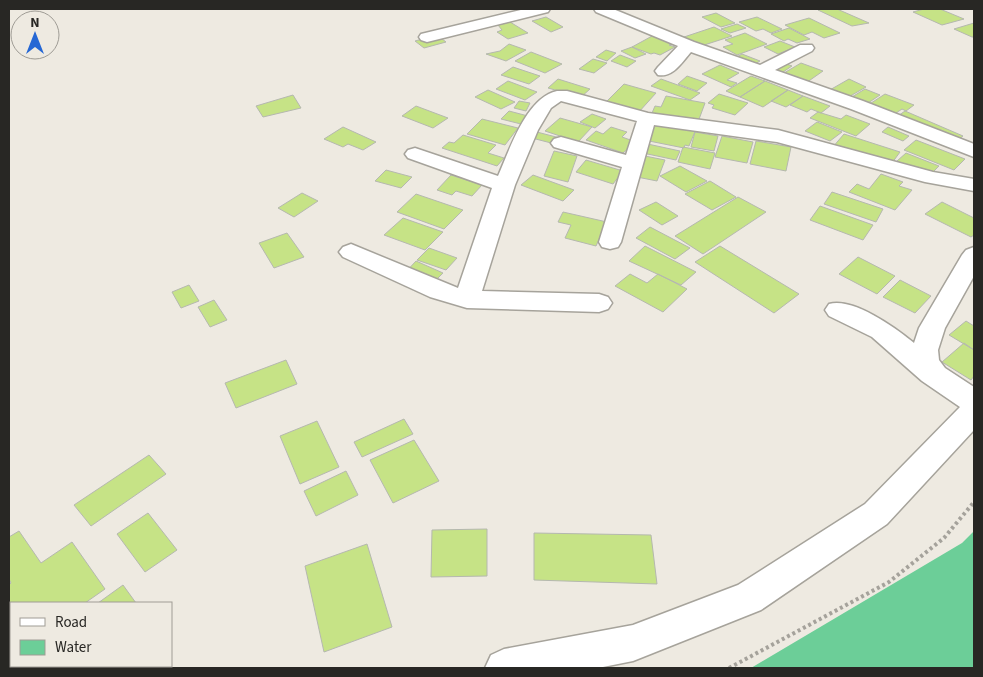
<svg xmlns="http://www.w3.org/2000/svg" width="983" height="677" font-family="'Source Sans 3',sans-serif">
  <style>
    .water { fill: #6cce98 }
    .building { fill: #c6e386; stroke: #b5b8af }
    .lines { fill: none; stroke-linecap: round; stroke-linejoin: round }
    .minor-casing { stroke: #a6a39b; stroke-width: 3 }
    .path { stroke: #a5a29b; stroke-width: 4; stroke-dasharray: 3 3; stroke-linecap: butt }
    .minor { fill: #fff; fill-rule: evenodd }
  </style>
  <rect width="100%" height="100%" fill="#eeeae1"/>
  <path class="water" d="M974,531V668H751L962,543Z"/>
  <path class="building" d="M823,9H837L869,23L852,26L818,10Z
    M924,9H940L964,19L942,25L913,12Z
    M716,13L735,23L721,27L702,17Z
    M546,17L563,27L551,32L532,21Z
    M757,17L782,29L771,33L763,29L756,31L739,22Z
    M809,18L840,33L824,38L812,32L804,35L785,25Z
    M510,22L528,33L508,39L497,32L502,30L498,25Z
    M974,23V37H972L954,29Z
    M737,24L746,28L730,33L721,29Z
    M714,27L732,36L698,47L681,38Z
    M789,28L810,39L797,43L788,39L784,41L771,34Z
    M745,33L767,44L737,55L723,47L733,44L725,40Z
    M437,35L446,42L424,48L415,41Z
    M654,35L674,43L669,45L675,47L660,55L654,53L651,54L632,47Z
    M780,41L795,47L778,54L764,47Z
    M509,44L526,50L506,61L486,54L500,51Z
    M632,47L646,54L635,58L621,51Z
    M606,50L616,53L607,61L596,57Z
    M531,52L562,64L545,73L515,61Z
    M742,54L760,61L751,66L733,59Z
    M620,55L636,61L627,67L611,61Z
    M593,59L607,63L594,73L579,69Z
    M781,62L792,66L777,76L765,72Z
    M801,63L823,71L803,85L784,73Z
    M720,65L739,73L727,80L737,83L731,87L702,74Z
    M513,67L540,76L529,84L501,75Z
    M687,76L707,83L697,91L678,84Z
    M751,76L765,81L740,97L726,91Z
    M558,79L590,89L581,97L548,88Z
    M661,79L700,93L690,100L651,86Z
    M849,79L866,87L845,99L828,91Z
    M508,81L537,92L525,100L496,89Z
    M765,81L788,90L763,107L740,97Z
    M624,84L656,93L638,113L604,104Z
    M865,89L880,95L862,107L847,100Z
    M488,90L515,102L501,109L475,97Z
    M788,90L803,96L786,107L771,101Z
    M719,94L748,103L735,115L712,108L714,105L708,103Z
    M885,94L914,105L906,111L902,109L890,117L865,107Z
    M293,95L301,108L263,117L256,106Z
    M666,96L705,103L698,122L652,113L655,106L661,107Z
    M803,96L830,106L821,113L811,109L807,112L790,105Z
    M519,101L530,103L526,111L514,108Z
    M416,106L448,118L433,128L402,116Z
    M509,111L528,116L521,124L501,119Z
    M905,111L963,136L954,143L895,118Z
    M818,112L841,119L846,115L870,124L856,136L810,118Z
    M592,114L606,119L595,128L580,122Z
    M560,118L592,127L578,142L545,131Z
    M482,119L518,128L505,145L467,134Z
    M652,120L696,129L689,146L685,145L684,148L644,140Z
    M817,122L842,132L830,141L805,131Z
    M343,127L376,142L363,150L348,144L343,147L324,139Z
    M611,127L627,132L622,137L636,142L623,153L586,140L596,131L603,134Z
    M888,127L909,136L903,141L882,132Z
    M533,131L560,138L555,144L528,137Z
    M695,132L718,136L714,151L691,147Z
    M844,134L900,152L892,163L832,148Z
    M463,135L496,145L488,153L504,158L497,166L442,148L449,142L454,143Z
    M722,136L753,142L747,163L715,157Z
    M916,140L965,159L954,170L904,150Z
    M756,141L791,147L786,171L750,164Z
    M643,143L680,151L676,160L638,152Z
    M683,147L715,153L710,169L678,162Z
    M554,151L577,156L568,182L544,176Z
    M906,153L939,166L928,177L897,161Z
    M640,155L665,160L657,181L632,176Z
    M586,160L623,171L613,184L576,172Z
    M680,166L707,181L686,192L660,176Z
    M386,170L412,177L401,188L375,181Z
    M881,174L903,182L899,186L912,190L895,210L849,192L857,184L869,189Z
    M451,175L482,185L472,196L456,191L452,195L437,190Z
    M533,175L574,190L563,201L521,185Z
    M710,181L736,197L712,210L685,194Z
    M832,192L883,209L876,222L824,204Z
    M302,193L318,201L294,217L278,208Z
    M416,194L463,210L444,229L397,212Z
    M738,197L766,212L703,254L675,236Z
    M656,202L678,216L662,225L639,210Z
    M942,202L974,218V235L971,237L925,214Z
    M820,206L873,225L863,240L810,220Z
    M563,212L607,222L596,246L565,238L571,225L558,222Z
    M403,218L443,232L425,250L384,235Z
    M650,227L690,248L675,259L636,238Z
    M287,233L304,257L274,268L259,243Z
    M645,246L696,272L681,285L629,261Z
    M720,246L799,294L774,313L695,262Z
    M429,248L457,258L446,270L417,260Z
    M858,257L895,276L877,294L839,274Z
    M416,261L443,273L430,286L403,275Z
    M630,274L647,283L658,274L687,289L663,312L615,286Z
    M900,280L931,296L915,313L883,297Z
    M189,285L199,301L181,308L172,292Z
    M214,300L227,320L210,327L198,307Z
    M966,321L974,326V350L949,335Z
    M964,343L974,350V376L971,380L942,362Z
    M286,360L297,384L236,408L225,383Z
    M404,419L413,434L362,457L354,442Z
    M317,421L339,467L300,484L280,436Z
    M414,440L439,481L393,503L370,460Z
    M149,455L166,474L91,526L74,505Z
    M346,471L358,495L316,516L304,491Z
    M148,513L177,550L145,572L117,534Z
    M487,529V576L431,577L432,530Z
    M19,531L41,563L72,542L105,589L85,603H11V657L9,659V585L11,583L9,579V537Z
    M534,533L651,535L657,584L534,580Z
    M367,544L392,627L324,652L305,566Z
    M123,585L136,603H98Z
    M62,666H104L101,668H64Z"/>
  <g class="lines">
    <g class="minor-casing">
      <path id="minor" d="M525,9H550L548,12L427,42L421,40L419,37L421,34Z
        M594,9H613L694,42L760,65L800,45H812L814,48L812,51L775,70L863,101L974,144V157L851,109L691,52C682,62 673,78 658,75L655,71L658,67L678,46L596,12Z
        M557,91H567L648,113L778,130L933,172L974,179V191L925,182L777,142L654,125L621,242L618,247L610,249L602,247L599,242L622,167L554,147L551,143L554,139L561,137L626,155L637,121L561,101L551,108L538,130L515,185L482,291L599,294L608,297L612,303L608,309L599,312L467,308L430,297L343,257L339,252L343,247L351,244L458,288L492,188L408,158L405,154L408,150L415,148L498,176C510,149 526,98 557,91Z
        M974,247V276L945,328L938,350L939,360L945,368L974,387V430L887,524L761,610L633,661L598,668H485L491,655L504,649L633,625L738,585L865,504L960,407L922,381L872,337L829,316L825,310L829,304C853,297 896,328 914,343L919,328L962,255L966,250Z"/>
    </g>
    <path class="path" d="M729,668L889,582L944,538L974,502"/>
    <use href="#minor" class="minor"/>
  </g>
  <rect width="983" height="677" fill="none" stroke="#282724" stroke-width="20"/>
  <rect x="10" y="602" width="162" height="65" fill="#eeeae1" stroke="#9f9c95"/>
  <rect x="20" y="618" width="25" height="8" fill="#ffffff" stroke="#9f9c95"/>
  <text x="55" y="627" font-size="15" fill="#282724">Road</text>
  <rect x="20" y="640" width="25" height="15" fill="#6cce98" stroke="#9f9c95"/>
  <text x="55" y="652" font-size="15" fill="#282724">Water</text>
  <g transform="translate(35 35)"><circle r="24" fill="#eeeae1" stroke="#9f9c95"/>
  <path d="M0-4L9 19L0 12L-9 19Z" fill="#2567d4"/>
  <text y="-8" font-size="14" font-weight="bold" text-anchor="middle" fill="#282724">N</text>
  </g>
</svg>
